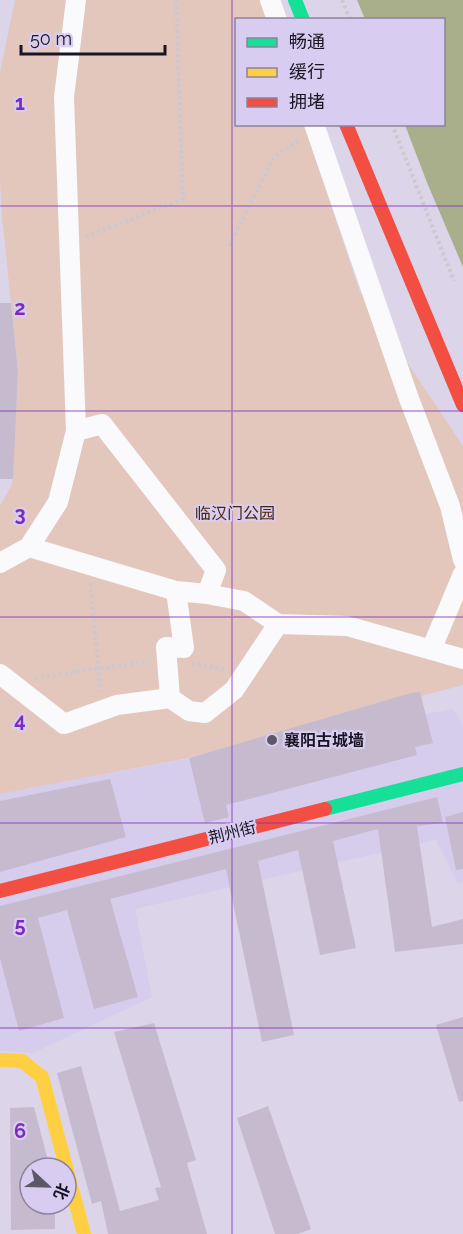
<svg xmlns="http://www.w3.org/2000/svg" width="463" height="1234" font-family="Raleway,'Noto Sans SC',sans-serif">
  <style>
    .built { fill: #d6ccec }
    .green { fill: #e3c7bc }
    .water { fill: #a8af8a }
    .building { fill: #c6bbce }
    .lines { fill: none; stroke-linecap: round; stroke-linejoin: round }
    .path { stroke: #cbc9cf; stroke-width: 4; stroke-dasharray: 3 3; stroke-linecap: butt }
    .street { stroke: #faf9fc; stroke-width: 20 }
    .fast { stroke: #16e098; stroke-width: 14 }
    .slow { stroke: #ffcf43; stroke-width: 14 }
    .jam { stroke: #f24e42; stroke-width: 14 }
    .grid { fill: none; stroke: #7b2cbf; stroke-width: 1.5; stroke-opacity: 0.55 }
    .poi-dot { fill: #5d5868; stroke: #d8cdf1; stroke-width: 2 }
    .labels { text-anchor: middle; stroke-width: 4.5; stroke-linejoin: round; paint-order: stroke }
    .park-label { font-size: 16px; fill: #482503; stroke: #d8cdf1 }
    .poi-label { font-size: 16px; font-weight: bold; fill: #191522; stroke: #d8cdf1; text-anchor: start }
    .street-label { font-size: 16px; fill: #191522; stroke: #d8cdf1 }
    .grid-label { font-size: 20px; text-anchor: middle; font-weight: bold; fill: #7b2cbf; stroke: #d8cdf1; stroke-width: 4.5; stroke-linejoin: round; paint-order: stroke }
  </style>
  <rect width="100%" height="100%" fill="#dcd5e9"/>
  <path class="built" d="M453,709L463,725V882L458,884L436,840L135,909L152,997L33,1053L0,1051V794Z"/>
  <path class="green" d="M15,0H262L269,19L237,20V124L304,125L360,292L463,446V685L183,759L0,794V506L12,484L18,371L2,216L0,181V72Z"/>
  <path class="water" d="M357,0H463V267L428,185L405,125L444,124V20L365,19Z"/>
  <path class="building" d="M0,303H11L18,371L13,479H0Z
    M420,692L433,743L415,747L417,755L226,805L229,817L205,823L189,758L411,693Z
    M110,779L126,837L0,872V801Z
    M437,797L443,823L417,826L432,927L463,919V944L395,952L378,829L333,841L356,948L320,955L298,850L258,861L294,1035L262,1042L226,869L110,899L138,997L94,1009L67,910L38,918L64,1018L19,1031L0,958V906Z
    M463,812V869L456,870L445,817Z
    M463,1017V1101L459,1102L436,1025Z
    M154,1023L196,1160L187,1163L207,1234H108L101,1201L92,1204L57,1073L81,1066L120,1211L159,1200L155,1188L161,1187L114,1032Z
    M268,1106L311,1229L298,1234H275L237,1118Z
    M34,1107L50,1168H30V1204H55V1229L11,1230L10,1108Z"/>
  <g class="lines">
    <path class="path" d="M342,0L350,20
      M392,124L454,281
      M86,237L183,199L176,0
      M229,246L274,157L300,139
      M90,583L101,692
      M192,663L226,670
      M35,678L149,661"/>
    <path class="street" d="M270,0L277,20
      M314,124L408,396L450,506L463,560
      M29,547L58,502L76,431L64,97L76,0
      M0,563L29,547L176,591L207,594L216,570L102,424L76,431
      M207,594L244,601L278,624L347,626L463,659
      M431,650L463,574
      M0,674L64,724L117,705L170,698L166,647L184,648L176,591
      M170,698L189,711L205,713L234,690L278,624"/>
    <path class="fast" d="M295,0L303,20
      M325,809L463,774"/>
    <path class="slow" d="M0,1060L22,1061L42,1077L84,1234"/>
    <path class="jam" d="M346,124L463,405
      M0,891L325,809"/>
  </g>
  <path class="grid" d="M232,0V1234M0,206H463M0,411H463M0,617H463M0,823H463M0,1028H463"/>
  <circle class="poi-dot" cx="272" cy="740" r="6"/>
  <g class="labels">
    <g class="park-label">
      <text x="235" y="519">临汉门公园</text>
    </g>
    <g class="poi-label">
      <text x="284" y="746">襄阳古城墙</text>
    </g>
    <g class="street-label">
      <text transform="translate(232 832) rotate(-14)" y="6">荆州街</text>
    </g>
  </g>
  <g class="grid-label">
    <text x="20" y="110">1</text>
    <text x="20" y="315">2</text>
    <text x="20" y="521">3</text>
    <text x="20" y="727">4</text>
    <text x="20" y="932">5</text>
    <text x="20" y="1138">6</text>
  </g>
  <rect x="235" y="18" width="210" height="108" fill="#d8cdf1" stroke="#8c839e" stroke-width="1.5"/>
  <rect x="247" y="38" width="30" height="9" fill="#16e098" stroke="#8c839e" stroke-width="1.5"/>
  <text x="289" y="48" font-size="18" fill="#191522">畅通</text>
  <rect x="247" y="68" width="30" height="9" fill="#ffcf43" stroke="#8c839e" stroke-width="1.5"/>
  <text x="289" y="78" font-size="18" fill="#191522">缓行</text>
  <rect x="247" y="98" width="30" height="9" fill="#f24e42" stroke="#8c839e" stroke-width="1.5"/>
  <text x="289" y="108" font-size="18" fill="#191522">拥堵</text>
  <g transform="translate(48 1186) rotate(112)"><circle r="28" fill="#d8cdf1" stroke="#8c839e" stroke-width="1.5"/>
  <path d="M0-4.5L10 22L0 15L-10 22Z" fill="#5d5868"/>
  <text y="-9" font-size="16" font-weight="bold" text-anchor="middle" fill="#191522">北</text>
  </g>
  <path d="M21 45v9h144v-9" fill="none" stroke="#191522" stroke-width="3"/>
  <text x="30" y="45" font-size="18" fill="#191522" stroke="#d8cdf1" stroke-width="4.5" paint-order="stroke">50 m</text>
</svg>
